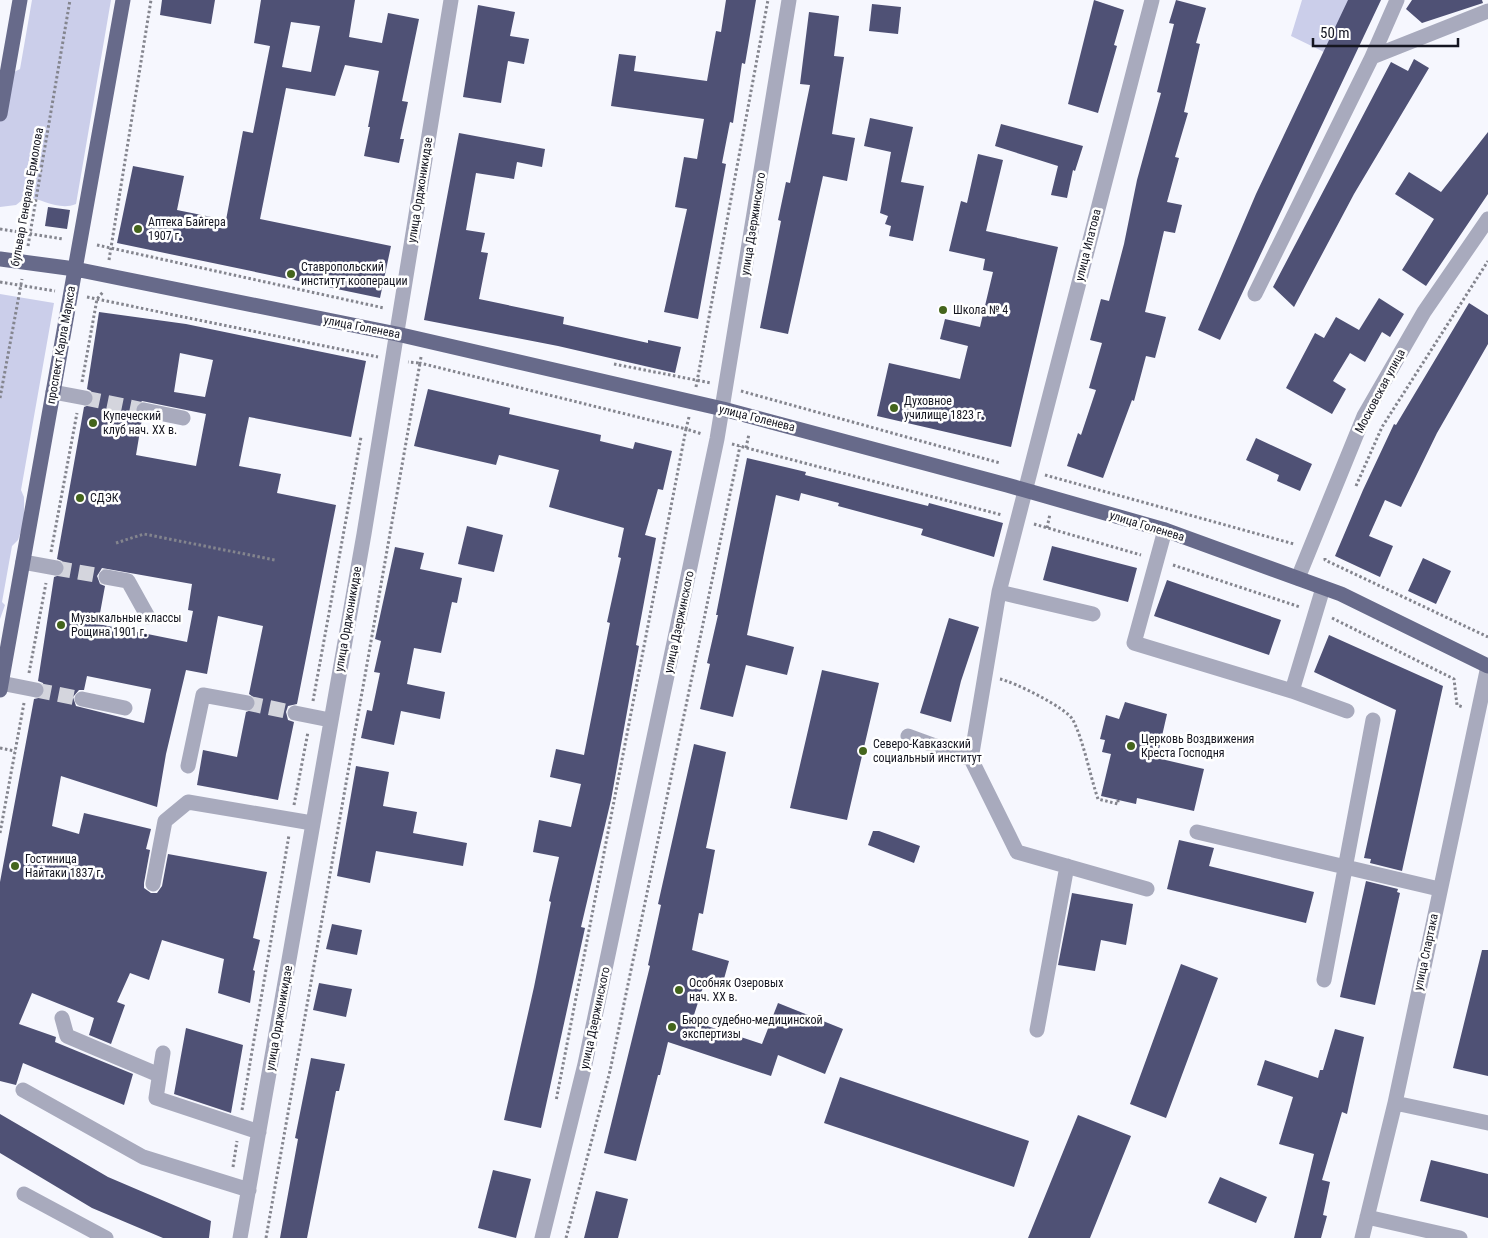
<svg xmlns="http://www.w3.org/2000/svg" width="1488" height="1238" font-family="'Roboto Condensed',sans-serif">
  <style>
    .green { fill: #cbceea }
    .building { fill: #4f5175; fill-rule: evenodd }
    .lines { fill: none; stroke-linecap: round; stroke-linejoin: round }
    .minor-tunnel { stroke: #d4d5dd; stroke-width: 15; stroke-dasharray: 15 8; stroke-linecap: butt }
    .path { stroke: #84858e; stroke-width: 3; stroke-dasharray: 2.5 2.5; stroke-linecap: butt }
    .minor { stroke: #a8aabd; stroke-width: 15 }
    .major { stroke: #676a8a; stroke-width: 15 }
    .poi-dot { fill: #44651c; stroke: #fff; stroke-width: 2 }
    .labels { text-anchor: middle; stroke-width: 5; stroke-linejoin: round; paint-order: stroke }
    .street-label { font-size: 12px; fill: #151621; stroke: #fff }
    .poi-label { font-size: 12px; fill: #151621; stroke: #fff; text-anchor: start }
  </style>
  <rect width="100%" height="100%" fill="#f6f7fe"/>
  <path class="green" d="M32,0H111L76,204C59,211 43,199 26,197L16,205L0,207V79L20,69Z
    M1302,0H1349L1324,52L1291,36Z
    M0,294L54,303L21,490L24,497V522L18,540L12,546L2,602L5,605L0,619Z"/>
  <path class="building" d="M162,0H215L211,24L160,15Z
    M261,0H355L349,37L382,43L388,13L419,19L402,101L408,102L400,139H404L399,163L364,156L370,127H368L379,71L345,65L335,96L286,88L260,219L391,246L380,298L117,243L133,166L184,176L177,210L226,220L243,131L253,133L270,46L254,43ZM291,22L320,26L311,72L282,67Z
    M726,0H756L745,64L742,63L733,123L730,122L722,163L726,164L698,319L664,312L687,209L675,207L684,157L697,159L704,119L611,106L619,54L636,56L634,71L707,81L716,31L721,32Z
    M1094,0L1124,10L1114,45L1117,46L1098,113L1068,104Z
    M1176,0L1206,8L1196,43L1200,44L1184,112L1188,113L1175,157L1179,158L1167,202L1182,205L1175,233L1164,231L1145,312L1166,317L1155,358L1146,356L1134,401L1132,400L1103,478L1067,466L1078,433L1081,435L1096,390L1089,388L1102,343L1090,340L1101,299L1109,301L1124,244L1137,180L1161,93L1157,92L1174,24L1169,23Z
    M1348,0H1381L1220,340L1198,330L1256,194Z
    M1412,0H1482L1483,3L1422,23L1406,9Z
    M872,4L901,7L898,34L869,31Z
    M478,5L515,12L510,36L529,39L524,64L508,61L501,103L463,97Z
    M809,12L839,16L834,56L844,57L832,134L855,138L847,181L823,176L788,334L760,328L781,221L778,220L786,182L790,183L810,85L800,84Z
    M1414,59L1429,68L1354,194L1294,307L1273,287L1391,62L1408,71Z
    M870,118L913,127L901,182L924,186L913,241L889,236L891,226L885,224L888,216L880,213L891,152L864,146Z
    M1001,124L1083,146L1075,171L1073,170L1067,198L1051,195L1058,166L995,146Z
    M1488,132V194L1426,286L1402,270L1434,219L1395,194L1409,172L1441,192Z
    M459,133L545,149L542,167L517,162L514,179L476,173L466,230L485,233L481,252L488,253L479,299L564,317L563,324L648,343V340L681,347L675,373L558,346L424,320Z
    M978,154L1003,160L986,231L1058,247L1011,447L877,416L889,363L960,379L968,346L940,339L945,319L980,327L993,272L983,270L985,259L949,251L961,201L967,203Z
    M48,207L70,210L67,229L45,226Z
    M1379,298L1404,314L1390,337L1382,332L1365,362L1350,353L1333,381L1346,389L1332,414L1286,388L1315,333L1324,338L1336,317L1359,330Z
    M1469,303L1488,315V344L1437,433L1401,507L1385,500L1369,536L1393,546L1380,577L1335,556L1363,490L1394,424L1396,425Z
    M99,312L186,324L366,361L351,437L249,417L245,436L239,466L281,474L277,493L336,505L297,704L288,706L286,712L288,720L294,722L278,800L197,785L203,750L237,757L246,712L254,709L256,704V699L249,694L263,626L218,616L207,674L186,670L166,754L157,807L61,776L52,826L79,834L84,813L151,829L146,849L150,850L144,883V888L151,893H157L162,886L168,854L267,872L253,938L260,940L253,970L255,971L250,1003L218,993L224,959L162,940L149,980L130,973L117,1002L125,1005L111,1044L89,1035L94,1018L32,993L19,1024L56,1037L55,1042L133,1074L124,1105L23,1063L16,1085L0,1081V882L34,699L43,697L45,691L43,683L38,681L54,577L63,574L65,569L62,561L57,559L84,407L92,404L94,399L91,391L87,389ZM180,353L213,360L205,397L174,392ZM142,401L206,414L196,466L136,455L142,419L137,417L135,409ZM102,568L192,584L188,610L193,611L187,642L98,624L105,586L100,584L97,576ZM87,676L151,689L144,723L76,706L73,697L79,690H84Z
    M428,389L510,408L509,414L601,435L600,441L633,449L635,442L672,451L663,490L658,489L645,535L656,538L636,645L639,646L611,800L581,927L585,928L541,1128L504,1120L534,987L551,902L549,901L559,857L533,852L539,820L571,827L581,784L550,777L556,749L584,755L610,623L607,622L621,558L618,557L624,528L549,507L559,470L499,455L496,465L414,446Z
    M1256,438L1312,464L1300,491L1277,481L1279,475L1246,460Z
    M747,458L806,472L805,475L928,506L929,503L1003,523L994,557L921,535L923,529L838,506L839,503L801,493L799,501L776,495L747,635L794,647L787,675L746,665L733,717L700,709L710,664L707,663L718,615H716Z
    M467,526L503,535L494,572L458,564Z
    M1052,546L1137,568L1128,602L1043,580Z
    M395,547L424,553L420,569L462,578L457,603L452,602L441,653L414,648L407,684L445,692L440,719L401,711L394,745L361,738L367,710L372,711L380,673L374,672L381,641L375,639Z
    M1423,558L1451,571L1436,604L1408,591Z
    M1167,580L1281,620L1269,655L1154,616Z
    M949,618L979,627L961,681L951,722L920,713Z
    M1329,635L1443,686L1402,871L1370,863L1371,859L1364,858L1396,710L1314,672Z
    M822,670L879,683L847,820L790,808Z
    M1125,702L1167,714L1157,758L1204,769L1194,811L1137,798L1136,804L1101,796L1111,754L1102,752L1105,740L1100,739L1106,715L1119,719Z
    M694,744L726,752L706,848L715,850L703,914L699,913L692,950L729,961L722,986L705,981L692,1021L762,1044L778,1003L843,1029L825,1074L778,1055L771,1076L668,1042L660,1075H658L636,1161L604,1153L650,966L648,965L661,905L658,904Z
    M356,766L389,772L383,806L417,812L413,833L467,843L463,866L376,851L370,883L337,876Z
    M873,831H879L920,846L914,863L868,845Z
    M1179,840L1214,848L1209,866L1314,892L1306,923L1167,889Z
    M1366,881L1398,889L1397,892L1400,893L1375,1005L1340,997Z
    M1072,893L1133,904L1126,945L1101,940L1095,971L1058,965Z
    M332,924L362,930L357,955L326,949Z
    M1482,950H1488V1076L1453,1068Z
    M1181,964L1218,978L1166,1118L1130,1104Z
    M319,983L352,989L346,1017L313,1010Z
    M186,1028L243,1045L231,1113L174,1094Z
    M1335,1029L1364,1037L1347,1114L1342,1112L1322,1180L1330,1182L1323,1215L1327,1216L1321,1238H1294L1314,1154L1279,1144L1293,1097L1257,1085L1265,1060L1318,1078L1320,1070H1323Z
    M311,1058L345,1064L339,1091H336L307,1238H280L298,1139L295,1138Z
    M840,1077L1029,1141L1014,1187L824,1123Z
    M0,1114L108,1177L211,1221L209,1238H163L92,1208L0,1153Z
    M1078,1115L1131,1136L1090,1238H1028Z
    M1431,1160L1488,1174V1218L1420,1201Z
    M493,1170L531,1179L516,1238L478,1228Z
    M1220,1177L1267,1197L1256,1223L1208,1203Z
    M596,1191L628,1199L618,1238H584Z"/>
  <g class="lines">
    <path class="minor-tunnel" d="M85,398L144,410
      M56,568L106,577
      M36,690L82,699
      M247,703L295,713"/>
    <path class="path" d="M0,229L63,239
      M97,245L384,308
      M28,246L70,0
      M109,260L151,0
      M0,282L55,291
      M87,297L378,357
      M421,357L420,363L686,429L556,1101
      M614,364L711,383
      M82,382L97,299L103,292
      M696,387L768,0
      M741,391L1000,463
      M0,398L22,279
      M689,417L686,429L702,434
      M732,444L1002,515
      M746,448L749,434
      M1045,475L1294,544
      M1356,486L1382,427L1488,261
      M1034,524L1141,555
      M1047,528L1050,514
      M116,543L144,534L275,560
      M51,552L77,413
      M1325,558V560L1488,637
      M1173,565L1300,607
      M1332,618L1454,679L1457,705L1463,707
      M29,673L46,583
      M1000,679C1014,682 1067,708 1073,720C1084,742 1090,776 1098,799L1118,804V800
      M313,701L361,437
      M0,748L15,751
      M294,805L308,732
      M0,833L24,703
      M242,1110L289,835
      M233,1167L237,1141
      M266,1238L420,363L408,362
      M566,1238L610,1071L740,446"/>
    <path class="minor" d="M1372,57L1488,11
      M1255,294L1372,57L1397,0
      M53,392L85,398
      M144,410L183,418
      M1165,530L1134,643L1292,691L1347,711
      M23,562L56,568
      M106,577L128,581L148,617
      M1298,578L1364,416L1424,312L1488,219
      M999,592L1093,614
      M1,683L36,690
      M1292,691L1323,588
      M82,699L125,708
      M295,713L330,720
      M908,736L971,759L999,592L1152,0
      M971,759L1017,852L1147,889
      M188,766L203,695L247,703
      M1197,832L1439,889
      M153,884L165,821L188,802L312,823
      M1324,980L1373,720
      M62,1018L67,1036L159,1075
      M1037,1030L1067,866
      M163,1053L156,1098L259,1132
      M23,1090L143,1157L249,1190
      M1395,1103L1488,1123
      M24,1194L106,1238
      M1367,1217L1460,1238
      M240,1238L364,534L451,0
      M542,1238L585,1064L717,439L789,0
      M1362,1238L1395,1103L1488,666"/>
    <path class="major" d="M0,114L20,0
      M0,259L75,269L397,334L723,409L1007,485L1165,530L1341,594L1488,666
      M0,690L123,0"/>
  </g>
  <g class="poi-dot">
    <circle cx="138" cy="229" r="5"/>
    <circle cx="291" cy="274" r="5"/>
    <circle cx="943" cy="310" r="5"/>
    <circle cx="894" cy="408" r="5"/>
    <circle cx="93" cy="423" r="5"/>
    <circle cx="80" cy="498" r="5"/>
    <circle cx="61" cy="625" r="5"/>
    <circle cx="1131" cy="746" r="5"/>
    <circle cx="863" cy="751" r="5"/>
    <circle cx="15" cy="866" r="5"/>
    <circle cx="679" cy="990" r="5"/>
    <circle cx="672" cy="1027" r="5"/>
  </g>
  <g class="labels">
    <g class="street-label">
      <text transform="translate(420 190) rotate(-81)" y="4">улица Орджоникидзе</text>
      <text transform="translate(27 197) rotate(-80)" y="4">бульвар Генерала Ермолова</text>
      <text transform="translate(753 224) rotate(-81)" y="4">улица Дзержинского</text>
      <text transform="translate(1088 245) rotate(-76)" y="4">улица Ипатова</text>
      <text transform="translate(362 327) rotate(11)" y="4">улица Голенева</text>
      <text transform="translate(61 345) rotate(-80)" y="4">проспект Карла Маркса</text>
      <text transform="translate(1380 391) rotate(-62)" y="4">Московская улица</text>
      <text transform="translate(757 418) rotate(14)" y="4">улица Голенева</text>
      <text transform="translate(1147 526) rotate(17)" y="4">улица Голенева</text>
      <text transform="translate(348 619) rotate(-80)" y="4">улица Орджоникидзе</text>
      <text transform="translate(679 622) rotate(-78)" y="4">улица Дзержинского</text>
      <text transform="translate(1426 952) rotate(-78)" y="4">улица Спартака</text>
      <text transform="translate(279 1018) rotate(-80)" y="4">улица Орджоникидзе</text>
      <text transform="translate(595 1018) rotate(-78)" y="4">улица Дзержинского</text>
    </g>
    <g class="poi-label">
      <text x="148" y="226">Аптека Байгера<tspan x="148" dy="14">1907 г.</tspan></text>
      <text x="301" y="271">Ставропольский<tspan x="301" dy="14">институт кооперации</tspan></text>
      <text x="953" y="314">Школа № 4</text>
      <text x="904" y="405">Духовное<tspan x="904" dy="14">училище 1823 г.</tspan></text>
      <text x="103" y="420">Купеческий<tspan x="103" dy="14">клуб нач. ХХ в.</tspan></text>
      <text x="90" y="502">СДЭК</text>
      <text x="71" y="622">Музыкальные классы<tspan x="71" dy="14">Рощина 1901 г.</tspan></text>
      <text x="1141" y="743">Церковь Воздвижения<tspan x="1141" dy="14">Креста Господня</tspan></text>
      <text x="873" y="748">Северо-Кавказский<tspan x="873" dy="14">социальный институт</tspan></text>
      <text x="25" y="863">Гостиница<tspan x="25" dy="14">Найтаки 1837 г.</tspan></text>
      <text x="689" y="987">Особняк Озеровых<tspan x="689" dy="14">нач. ХХ в.</tspan></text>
      <text x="682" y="1024">Бюро судебно-медицинской<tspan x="682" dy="14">экспертизы</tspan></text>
    </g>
  </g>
  <path d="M1313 38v8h145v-8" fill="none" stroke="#151621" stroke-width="2.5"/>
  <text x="1320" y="38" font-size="15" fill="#151621" stroke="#ffffff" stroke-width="4" paint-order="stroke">50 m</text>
</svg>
